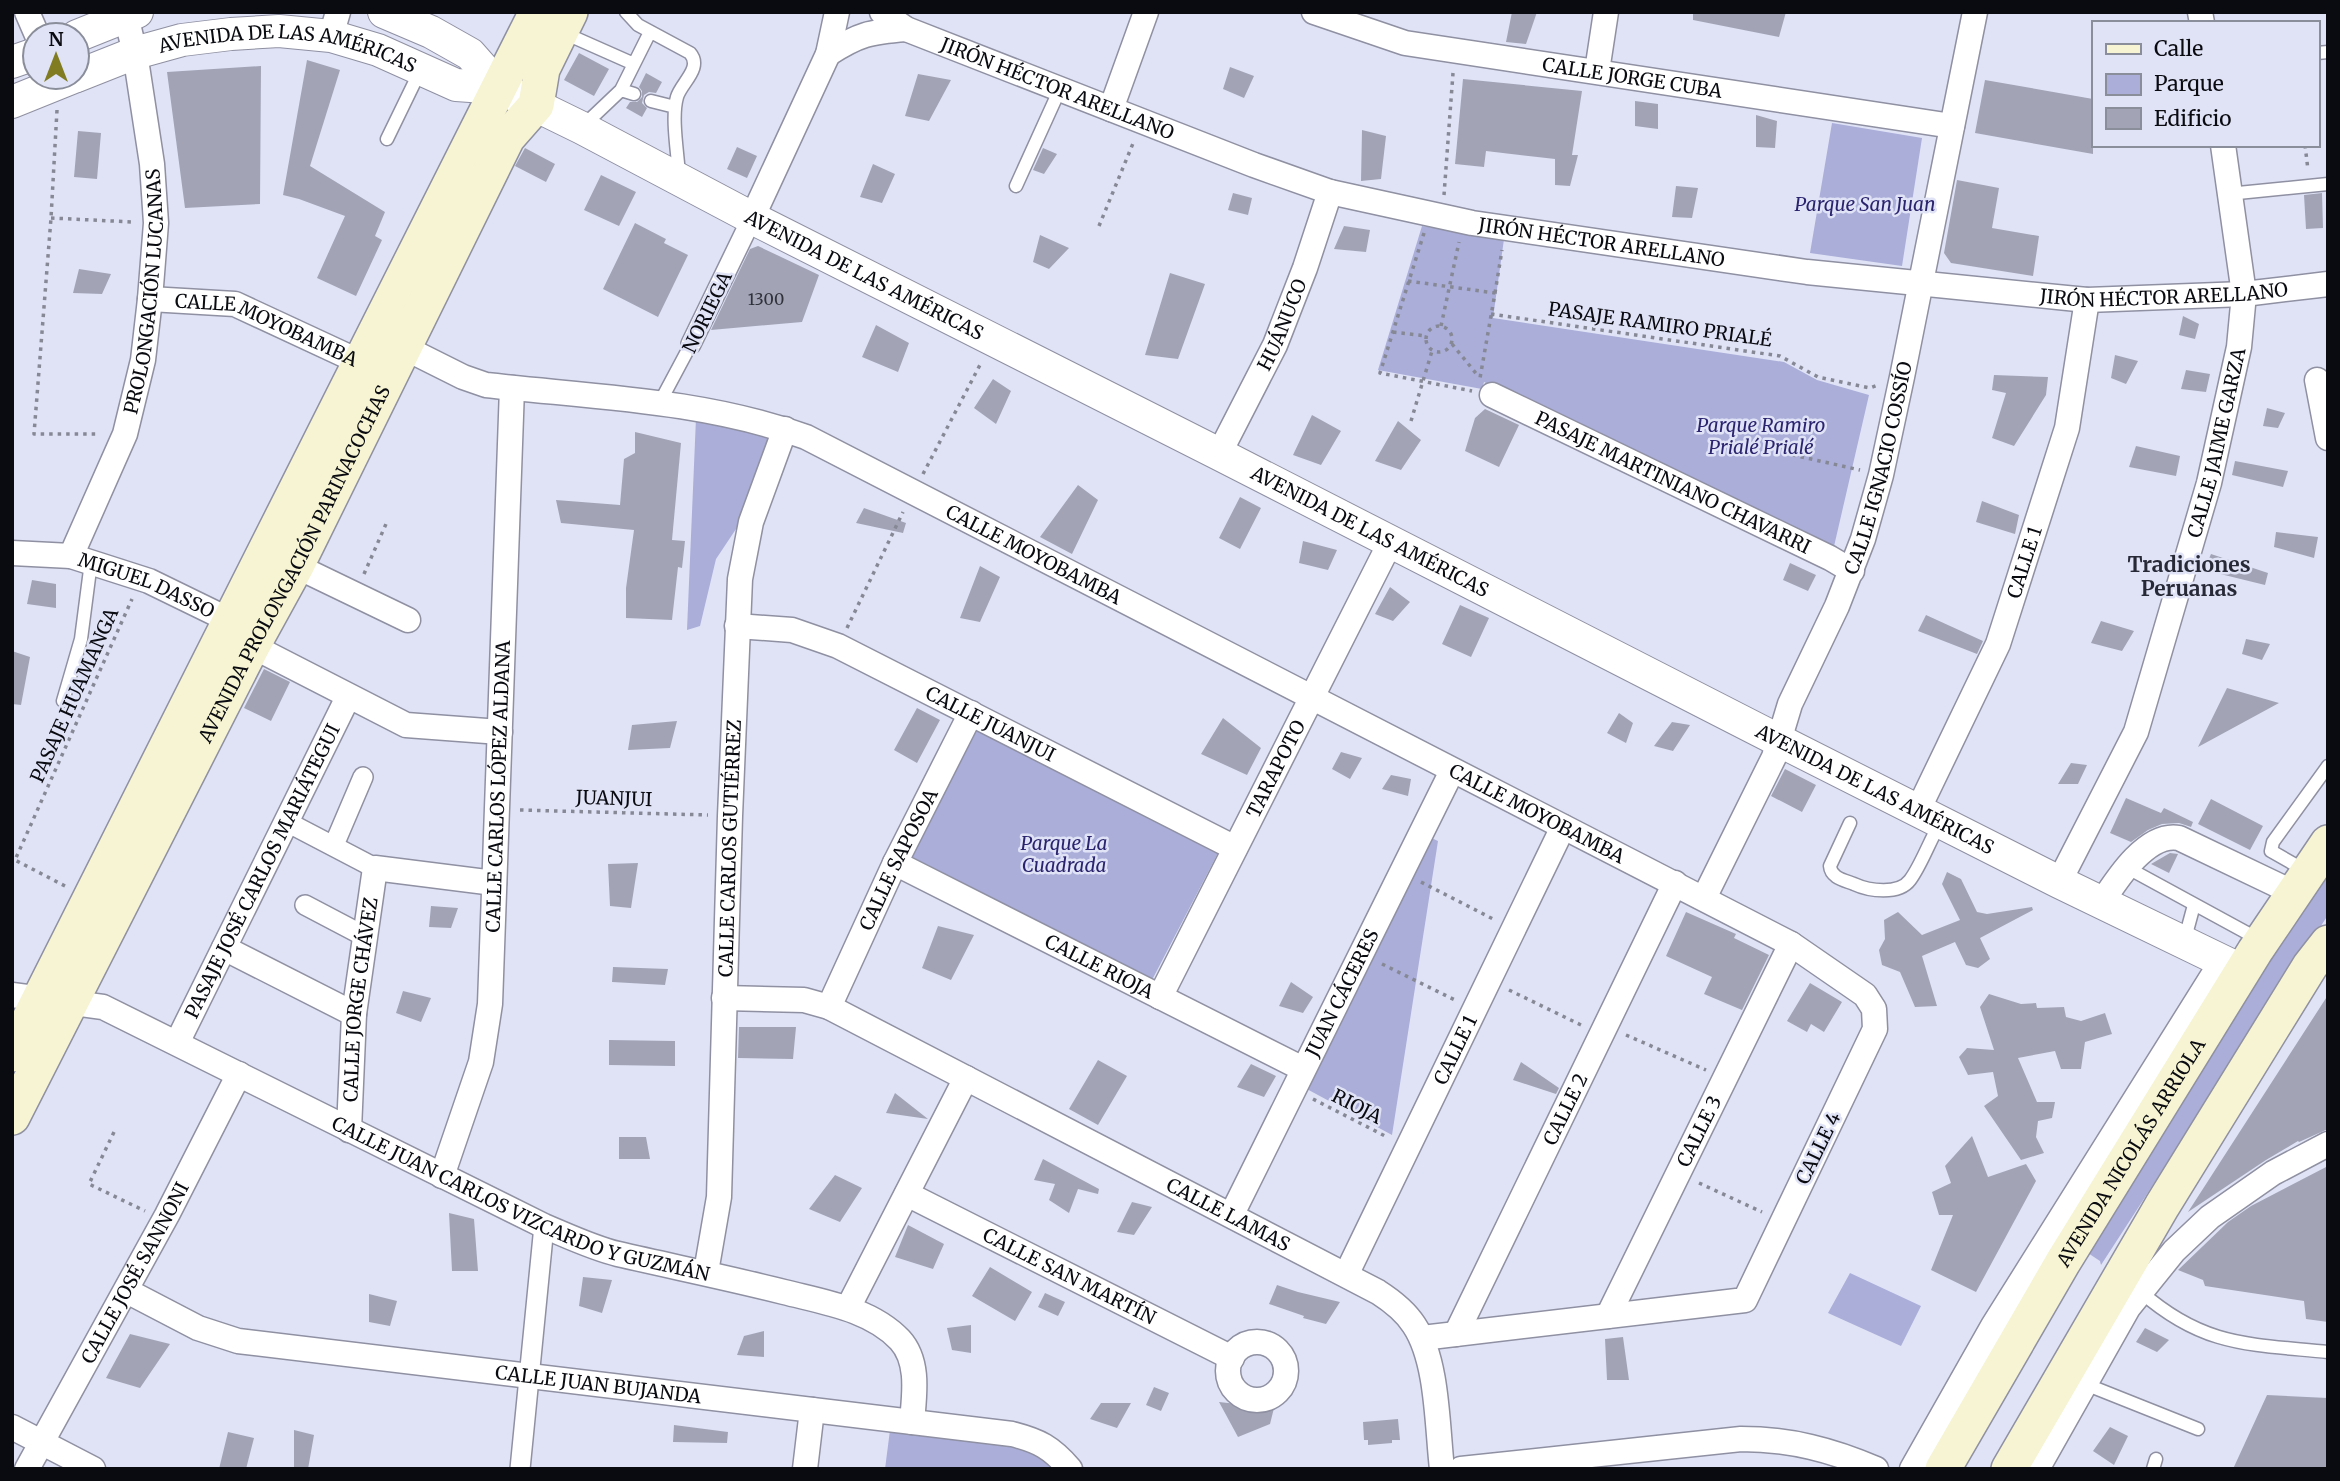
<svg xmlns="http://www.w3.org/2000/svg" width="2340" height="1481" font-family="Merriweather,serif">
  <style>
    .green { fill: #aaaed9 }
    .building { fill: #a2a4b6 }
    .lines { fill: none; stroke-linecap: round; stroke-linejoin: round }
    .service-casing { stroke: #8f90a2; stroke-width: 15 }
    .pedestrian-casing { stroke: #8f90a2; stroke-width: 22 }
    .minor-casing { stroke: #8f90a2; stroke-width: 27 }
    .tertiary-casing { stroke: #8f90a2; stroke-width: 34 }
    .secondary-casing { stroke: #8f90a2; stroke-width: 38 }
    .path { stroke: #868895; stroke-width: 3.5; stroke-dasharray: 3.5 5; stroke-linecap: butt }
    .service { stroke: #fff; stroke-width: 12 }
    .pedestrian { stroke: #fff; stroke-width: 19 }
    .minor { stroke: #fff; stroke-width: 24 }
    .tertiary { stroke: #fff; stroke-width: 32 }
    .secondary { stroke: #f6f4d2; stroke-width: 35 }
    .labels { text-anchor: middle; stroke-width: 5; stroke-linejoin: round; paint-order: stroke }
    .number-label { font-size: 16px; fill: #30313a }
    .street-label { font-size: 19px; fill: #0a0b11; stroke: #e0e3f6 }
    .park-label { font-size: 19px; font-style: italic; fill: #2a236e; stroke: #e0e3f6 }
    .neighbourhood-label { font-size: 21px; font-weight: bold; fill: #272937; stroke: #e0e3f6 }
  </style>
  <rect width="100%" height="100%" fill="#e0e3f6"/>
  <path class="green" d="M1832,123L1922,138L1902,266L1810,253Z
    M1422,226L1504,239L1493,318L1784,362L1817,380L1869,395L1832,555L1484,382L1482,389L1378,370Z
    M696,418L778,436L740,523L716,559L700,626L687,630Z
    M977,727L1219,851L1152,980L910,856Z
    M1427,836L1438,841L1392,1135L1305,1088Z
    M2328,872V915L2101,1265L2100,1261L2085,1251L2077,1249Z
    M1850,1273L1921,1306L1901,1346L1828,1313Z
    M890,1430L1015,1445L1038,1452L1060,1469H885Z"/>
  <path class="building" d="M1512,12H1537L1526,44L1506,42Z
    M1693,12H1786L1779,37L1693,20Z
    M579,53L609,69L594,96L564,80Z
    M307,60L340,70L310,166L385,212L375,236L382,240L356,296L317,278L345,216L299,199L283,195Z
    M261,66L260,204L185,208L167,72Z
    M1230,67L1254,76L1244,98L1223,89Z
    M646,73L662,82L656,93L649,92L644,95L642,103L647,108L642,117L626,108L630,102H637L642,97V91L639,87Z
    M918,74L951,80L929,121L905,116Z
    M1463,79L1582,91L1572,155H1578L1570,186L1555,185V159L1486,151L1484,167L1455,164Z
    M1985,80L2093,99V154L1975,133Z
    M1635,101L1658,104V129L1635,126Z
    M1756,115L1777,121L1775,148L1756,147Z
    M1362,130L1386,136L1381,179L1361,181Z
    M78,131L101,133L97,179L74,177Z
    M737,147L757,156L747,178L727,169Z
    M525,148L555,164L546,182L515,166Z
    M1043,148L1057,154L1044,174L1033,170Z
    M873,164L895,174L882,203L860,197Z
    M601,175L636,192L619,226L584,210Z
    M1957,180L1999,188L1992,228L2039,236L2033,276L1951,263L1944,253Z
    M1676,186L1698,188L1692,218L1672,217Z
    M1233,193L1252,198L1248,215L1228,210Z
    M2322,193L2323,228L2306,229L2304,195Z
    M635,223L666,239L664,243L688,255L658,317L603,289Z
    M1344,226L1370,230L1366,252L1334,249Z
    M1040,235L1069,248L1049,269L1033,262Z
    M758,246L819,275L802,322L711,330L750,249Z
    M79,269L111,274L102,294L73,293Z
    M1170,273L1205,284L1178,359L1145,355Z
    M2183,316L2199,324L2195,339L2179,335Z
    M876,325L909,343L898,372L862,357Z
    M2115,355L2138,361L2126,384L2111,378Z
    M2186,370L2210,374L2206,392L2181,389Z
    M1994,375L2048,377L2046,395L2014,446L1992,438L2006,393L1992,390Z
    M993,379L1011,391L996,424L974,408Z
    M2267,408L2285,413L2278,428L2263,426Z
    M1485,409L1519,425L1499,467L1465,451L1475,418Z
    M1312,415L1341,431L1321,465L1293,455Z
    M1398,421L1421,440L1401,470L1375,461Z
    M635,432L681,443L672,540L685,541L682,568L678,567L672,620L626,618V588L634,530L561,523L556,500L620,505L624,459L635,453Z
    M2136,446L2180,456L2176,476L2129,467Z
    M2235,461L2288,471L2283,487L2232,475Z
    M1078,485L1098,500L1072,554L1040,537Z
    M1240,497L1261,508L1240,549L1219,538Z
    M1982,501L2019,515L2015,534L1976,522Z
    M864,508L906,523L903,533L856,523Z
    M2276,532L2318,537L2314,558L2274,547Z
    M1303,541L1337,550L1328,570L1299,563Z
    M2211,554L2268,573L2265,585L2204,570Z
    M1790,563L1816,575L1808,591L1783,580Z
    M980,566L1000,577L980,622L960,618Z
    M32,580L56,584V608L27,604Z
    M1390,587L1410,602L1393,621L1375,614Z
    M1460,605L1489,618L1471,657L1442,644Z
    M1926,615L1983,641L1977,654L1918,631Z
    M2101,621L2134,631L2122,651L2091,643Z
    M2246,639L2270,644L2262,660L2242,654Z
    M12,651L30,657L21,705L12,704Z
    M264,669L290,682L271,721L244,708Z
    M2227,688L2279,703L2198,747Z
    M917,708L940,720L917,763L894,750Z
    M1619,713L1633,723L1626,743L1607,733Z
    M1223,718L1261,748L1247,775L1201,754Z
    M677,721L670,748L628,750L632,725Z
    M1672,722L1690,725L1673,751L1654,746Z
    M1341,752L1362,758L1350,779L1332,769Z
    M2071,763L2087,765L2078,784H2058Z
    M1785,769L1816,785L1802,812L1771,796Z
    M1391,775L1411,779L1408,796L1382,789Z
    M2126,798L2161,813L2164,808L2193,822L2191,827L2179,823L2162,824L2148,830L2131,842L2110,833Z
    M2211,799L2263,826L2250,850L2198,824Z
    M2170,853L2178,854L2169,873L2151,864Z
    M638,863L631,908L610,906L608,864Z
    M1947,872L1961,879L1977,912L1987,914L2032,907L2033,910L1980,938L1990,959L1978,968L1966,965L1955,942L1922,956L1937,1006L1915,1007L1900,972L1882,965L1879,950L1885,939L1884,920L1898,912L1922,935L1960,920L1942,884Z
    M431,906L458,908L451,928L429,927Z
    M1686,912L1736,934L1734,938L1769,955L1742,1010L1704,994L1712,977L1666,956Z
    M938,926L974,935L951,980L922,968Z
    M613,967L668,969L665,985L612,982Z
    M1291,982L1313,997L1303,1013L1279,1006Z
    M1810,983L1842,1002L1824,1032L1811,1024L1807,1032L1787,1021Z
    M403,991L431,998L421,1022L396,1013Z
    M1989,994L2021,1004L2036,1003L2037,1008L2064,1007L2066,1017L2081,1021L2105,1013L2112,1034L2085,1042L2081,1069H2061L2055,1051L2018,1058L2037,1102H2055L2052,1118L2038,1121L2036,1137L2044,1153L2021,1160L1984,1106L1998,1096L1993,1072L1968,1075L1959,1057L1967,1048L1994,1050L1980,1007Z
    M2328,995V1129L2299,1142L2298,1141L2266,1160L2188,1212Z
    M739,1027H796L793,1059L738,1058Z
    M609,1040L675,1041V1066L609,1065Z
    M1098,1060L1127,1076L1098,1125L1069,1109Z
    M1521,1062L1559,1088L1556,1094L1513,1080Z
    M1251,1064L1276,1076L1264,1097L1237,1087Z
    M895,1093L928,1119L886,1113Z
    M1972,1136L1988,1177L2026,1164L2036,1181L1976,1292L1931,1270L1953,1215H1939L1932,1192L1951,1183L1945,1166Z
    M619,1137H646L650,1159H619Z
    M1043,1159L1099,1189L1098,1194L1078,1189L1069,1213L1049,1200L1055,1184L1034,1180Z
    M2328,1166V1322L2306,1319L2304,1301L2205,1286L2203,1280L2178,1270L2228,1222L2251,1206Z
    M835,1175L862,1188L840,1222L809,1209Z
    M1132,1202L1152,1207L1134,1235L1117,1232Z
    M449,1213L474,1219L478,1271H452Z
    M908,1225L944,1244L933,1269L895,1257Z
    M990,1267L1032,1292L1015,1321L972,1296Z
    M583,1277L612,1280L602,1313L579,1306Z
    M1277,1285L1298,1292L1340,1302L1326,1324L1303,1318L1304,1316L1269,1304Z
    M1045,1293L1065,1302L1058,1316L1038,1307Z
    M369,1294L397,1301L390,1326L369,1322Z
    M971,1325V1353L952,1350L947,1328Z
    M2145,1328L2169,1340L2157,1352L2136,1342Z
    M764,1331V1357L737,1355L744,1336Z
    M130,1334L170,1344L140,1388L106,1378Z
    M1623,1337L1629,1380H1607L1605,1339Z
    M1154,1387L1169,1393L1161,1411L1146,1405Z
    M2267,1395L2328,1398V1469H2233Z
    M1219,1402L1274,1408L1270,1424L1238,1437Z
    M1101,1403H1131L1117,1428L1090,1419Z
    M1398,1419L1400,1440H1392V1443L1368,1445V1440H1364L1363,1422Z
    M674,1425L728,1432L727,1443L673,1442Z
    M2110,1427L2128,1436L2114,1465L2093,1451Z
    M294,1430L314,1435L308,1469H294Z
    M228,1432L254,1438L246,1469H219Z"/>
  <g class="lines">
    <g class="service-casing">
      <path id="service" d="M626,12L638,25L690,53C703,68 681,83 677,97C671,118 678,154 679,176
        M564,33L634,64
        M2317,53L2328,52
        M621,90L634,94
        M651,101L675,107
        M582,127L621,90L650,32
        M387,139L421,69
        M1016,186L1060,89
        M2228,194L2328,184
        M659,404L691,344
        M63,701L81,639L91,562
        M1850,823L1830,866C1831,878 1844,880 1854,884C1869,891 1899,895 1910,880C1922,864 1930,839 1941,822
        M2126,867L2260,940
        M2306,871L2271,851L2273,842L2328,766
        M2184,942L2194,905
        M2141,1292C2204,1347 2249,1344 2328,1352
        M2085,1384L2198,1429
        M2153,1469L2156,1459"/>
    </g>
    <g class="pedestrian-casing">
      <path id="pedestrian" d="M691,344L752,218
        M287,822L375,868
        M334,845L363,777
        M305,905L364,936
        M520,1469L544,1226"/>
    </g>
    <g class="minor-casing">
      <g id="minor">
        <path d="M27,12L37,35"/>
        <path id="s1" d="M882,12L906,29L1254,165L1330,192L1472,223L1807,272L2087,300L2244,294L2328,284"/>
        <path id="s2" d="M1314,12L1405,43L1952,126"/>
        <path d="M2200,12L2202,23"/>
        <path d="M331,36L338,12"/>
        <path d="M828,54C859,34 870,32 906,29"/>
        <path d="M1597,71L1606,12"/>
        <path d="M1111,109L1146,12"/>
        <path d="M752,218L828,54L837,12"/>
        <path id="s3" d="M150,299L235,304L362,363L403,347L463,377L486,385C593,397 704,400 806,437L1791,944L1865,995L1874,1009L1875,1029L1745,1300L1422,1338"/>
        <path d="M2317,380L2328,438"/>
        <path id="s4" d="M1492,395L1830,558L1852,571"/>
        <path id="s5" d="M1219,454L1275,345L1305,268L1330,192"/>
        <path id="s6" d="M12,553L71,556L149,581L231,621L252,646L406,725L500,732"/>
        <path id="s7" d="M71,556L125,434L143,360L150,299L156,223L152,164L135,53L126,16"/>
        <path d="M296,566L408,620"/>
        <path id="s8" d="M737,626L792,630L838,646L1235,848"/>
        <path id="s9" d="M1918,810L1998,644L2067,428L2087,300"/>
        <path id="s10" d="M895,863L1303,1069"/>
        <path id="s11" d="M2059,882L2136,732L2209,483L2239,347L2244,294L2223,145"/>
        <path id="s12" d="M1704,898L1774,757L1790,704L1837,606L1863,539L1881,475L1902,377L1975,12"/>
        <path d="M2102,902C2117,879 2147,832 2179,838L2294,893"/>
        <path d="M224,948L354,1014"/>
        <path id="s13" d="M12,995L103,1007L544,1226C568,1236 593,1248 618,1254C674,1267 729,1278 784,1292C823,1302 871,1309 900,1340C920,1362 914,1396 912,1422"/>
        <path id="s14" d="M1160,997L1391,541"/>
        <path id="s15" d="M724,998L804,1000L829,1007L1378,1292C1392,1301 1405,1311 1414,1325C1438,1361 1437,1426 1442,1469"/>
        <path id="s16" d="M829,1007L895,863L971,713"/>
        <path id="s17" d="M177,1043L348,697"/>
        <path id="s18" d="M349,1130L354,1014L375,868L494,883"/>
        <path id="s19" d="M442,1176L481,1062L490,1004L512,388"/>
        <path id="s20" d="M907,1194L1232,1358"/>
        <path id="s21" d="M1232,1214L1452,771"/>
        <path id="s22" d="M706,1272L719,1197L730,816L740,579L751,522L785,429"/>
        <path id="s23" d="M1347,1273L1563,827"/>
        <path id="s24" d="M127,1291L198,1328L238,1341L1012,1434C1039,1441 1051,1447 1070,1469"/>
        <path d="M848,1308L966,1078"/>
        <path id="s25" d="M1608,1316L1791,944"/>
        <path id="s26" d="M1456,1334L1675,883"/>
        <circle cx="1257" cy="1371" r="29"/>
        <path d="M12,1427L93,1469"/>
        <path id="s27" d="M27,1469L167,1215L239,1074"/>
        <path d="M805,1469L812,1410"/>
        <path d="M1461,1469L1741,1439C1790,1439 1832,1450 1876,1469"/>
        <path d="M1912,1469L1993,1326L2222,961"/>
        <path d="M2037,1469L2128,1308L2174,1251L2210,1217L2273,1173L2328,1144"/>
      </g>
    </g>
    <g class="tertiary-casing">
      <g id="tertiary">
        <path d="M384,12L431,32L470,54L500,88"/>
        <path d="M77,36L137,12"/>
        <path d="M12,62L35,54"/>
        <path id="s28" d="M77,76L135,53L182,40L231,34L279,31L331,36L378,50L456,85L500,88L582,128L752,218L1219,454L1778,740L2059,882L2243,971"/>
        <path d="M12,102L74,77"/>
      </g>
    </g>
    <g class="secondary-casing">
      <g id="secondary">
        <path d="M12,1054L537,12"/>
        <path id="s29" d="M12,1117L252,646L296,566L507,138L536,105L542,69L570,12"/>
        <path id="s30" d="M1943,1469L2063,1262L2255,951L2328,843"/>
        <path d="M2009,1469L2162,1206L2310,966L2328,943"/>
      </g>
    </g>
    <path class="path" d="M57,110L51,218L34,434H100
      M2305,145L2308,170
      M1444,195L1453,73
      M51,218L133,222
      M1099,226L1134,141
      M1424,233L1380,373L1472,391
      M1408,281L1495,293L1480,378
      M1495,293L1502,250
      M1491,314L1780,356L1818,377L1870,388L1878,385
      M1426 339a13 13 0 1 1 26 0a13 13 0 1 1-26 0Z
      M1441,326L1459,242
      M1393,332L1426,336
      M1452,344L1479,377
      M1411,421L1432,351
      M1784,453L1860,470
      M923,474L981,363
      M364,574L386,524
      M847,628L903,512
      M520,810L708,815
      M1421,882L1495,920
      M65,886L15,860L132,599
      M1382,964L1457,1001
      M1509,990L1581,1025
      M1626,1035L1706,1070
      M1313,1099L1387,1137
      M114,1132L89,1184L145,1211
      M1699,1183L1762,1212"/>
    <use href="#service" class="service"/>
    <use href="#pedestrian" class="pedestrian"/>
    <use href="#minor" class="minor"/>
    <use href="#tertiary" class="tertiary"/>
    <use href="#secondary" class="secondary"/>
  </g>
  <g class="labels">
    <g class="number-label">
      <text x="766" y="305">1300</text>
    </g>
    <g class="street-label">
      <text dy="7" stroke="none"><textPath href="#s28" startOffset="219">AVENIDA DE LAS AMÉRICAS</textPath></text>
      <text dy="7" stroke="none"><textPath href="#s2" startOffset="326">CALLE JORGE CUBA</textPath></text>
      <text dy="7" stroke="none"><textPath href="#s1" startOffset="192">JIRÓN HÉCTOR ARELLANO</textPath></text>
      <text dy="7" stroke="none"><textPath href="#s1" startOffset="760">JIRÓN HÉCTOR ARELLANO</textPath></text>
      <text dy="7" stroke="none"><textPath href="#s28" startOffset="849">AVENIDA DE LAS AMÉRICAS</textPath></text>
      <text dy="7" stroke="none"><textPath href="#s7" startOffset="278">PROLONGACIÓN LUCANAS</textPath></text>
      <text dy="7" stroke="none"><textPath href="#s1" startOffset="1326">JIRÓN HÉCTOR ARELLANO</textPath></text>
      <text transform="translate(707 312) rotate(-64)" y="7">NORIEGA</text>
      <text transform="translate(1660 324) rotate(8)" y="7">PASAJE RAMIRO PRIALÉ</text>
      <text dy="7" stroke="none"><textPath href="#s5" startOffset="144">HUÁNUCO</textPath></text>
      <text dy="7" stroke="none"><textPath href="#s3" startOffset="122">CALLE MOYOBAMBA</textPath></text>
      <text dy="7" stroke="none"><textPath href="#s11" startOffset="469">CALLE JAIME GARZA</textPath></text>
      <text dy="7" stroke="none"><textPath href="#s12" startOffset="466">CALLE IGNACIO COSSÍO</textPath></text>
      <text dy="7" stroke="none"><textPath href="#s4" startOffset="201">PASAJE MARTINIANO CHAVARRI</textPath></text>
      <text dy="7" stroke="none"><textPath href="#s28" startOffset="1416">AVENIDA DE LAS AMÉRICAS</textPath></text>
      <text dy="7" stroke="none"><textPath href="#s3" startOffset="942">CALLE MOYOBAMBA</textPath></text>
      <text dy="7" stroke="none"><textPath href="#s9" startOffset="270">CALLE 1</textPath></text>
      <text dy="7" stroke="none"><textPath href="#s29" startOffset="621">AVENIDA PROLONGACIÓN PARINACOCHAS</textPath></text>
      <text dy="7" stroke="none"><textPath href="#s6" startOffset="140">MIGUEL DASSO</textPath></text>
      <text transform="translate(74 695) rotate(-66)" y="7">PASAJE HUAMANGA</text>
      <text dy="7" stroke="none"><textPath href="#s8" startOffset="275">CALLE JUANJUI</textPath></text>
      <text dy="7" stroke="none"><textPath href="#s14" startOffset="256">TARAPOTO</textPath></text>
      <text dy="7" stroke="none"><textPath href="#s19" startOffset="397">CALLE CARLOS LÓPEZ ALDANA</textPath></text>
      <text dy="7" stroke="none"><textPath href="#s28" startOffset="1983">AVENIDA DE LAS AMÉRICAS</textPath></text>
      <text transform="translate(614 798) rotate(2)" y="7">JUANJUI</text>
      <text dy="7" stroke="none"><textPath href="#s3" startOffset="1508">CALLE MOYOBAMBA</textPath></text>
      <text dy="7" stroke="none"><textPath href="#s22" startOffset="425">CALLE CARLOS GUTIÉRREZ</textPath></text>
      <text dy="7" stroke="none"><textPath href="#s16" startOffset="163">CALLE SAPOSOA</textPath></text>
      <text dy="7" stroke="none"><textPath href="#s17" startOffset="192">PASAJE JOSÉ CARLOS MARIÁTEGUI</textPath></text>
      <text dy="7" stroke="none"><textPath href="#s10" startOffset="229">CALLE RIOJA</textPath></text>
      <text dy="7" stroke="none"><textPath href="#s21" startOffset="247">JUAN CÁCERES</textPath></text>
      <text dy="7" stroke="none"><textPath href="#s18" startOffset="131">CALLE JORGE CHÁVEZ</textPath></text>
      <text dy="7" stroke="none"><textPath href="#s23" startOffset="248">CALLE 1</textPath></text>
      <text transform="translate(1357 1106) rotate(27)" y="7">RIOJA</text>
      <text dy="7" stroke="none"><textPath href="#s26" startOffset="250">CALLE 2</textPath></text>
      <text dy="7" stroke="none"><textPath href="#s25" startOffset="206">CALLE 3</textPath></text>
      <text transform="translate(1818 1148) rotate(-64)" y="7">CALLE 4</text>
      <text dy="7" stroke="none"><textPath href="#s30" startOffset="368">AVENIDA NICOLÁS ARRIOLA</textPath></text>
      <text dy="7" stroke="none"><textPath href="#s13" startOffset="553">CALLE JUAN CARLOS VIZCARDO Y GUZMÁN</textPath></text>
      <text dy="7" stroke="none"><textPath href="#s15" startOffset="556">CALLE LAMAS</textPath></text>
      <text dy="7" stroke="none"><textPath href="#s27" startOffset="224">CALLE JOSÉ SANNONI</textPath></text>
      <text dy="7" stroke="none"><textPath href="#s20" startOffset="182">CALLE SAN MARTÍN</textPath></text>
      <text dy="7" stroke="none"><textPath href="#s24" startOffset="485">CALLE JUAN BUJANDA</textPath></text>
    </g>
    <g class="park-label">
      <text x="1865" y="211">Parque San Juan</text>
      <text x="1761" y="432">Parque Ramiro<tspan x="1761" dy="22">Prialé Prialé</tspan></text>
      <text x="1064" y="850">Parque La<tspan x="1064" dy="22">Cuadrada</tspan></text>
    </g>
    <g class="neighbourhood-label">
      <text x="2189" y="572">Tradiciones<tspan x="2189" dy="24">Peruanas</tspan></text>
    </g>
  </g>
  <rect width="2340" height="1481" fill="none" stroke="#0a0b11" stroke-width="28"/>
  <rect x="2092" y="21" width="228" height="126" fill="#e0e3f6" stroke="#8a8d9a" stroke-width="2"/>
  <rect x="2106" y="44" width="35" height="10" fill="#f6f4d2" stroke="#8a8d9a" stroke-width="2"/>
  <text x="2154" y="56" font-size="21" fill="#0a0b11">Calle</text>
  <rect x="2106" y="74" width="35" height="21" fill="#aaaed9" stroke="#8a8d9a" stroke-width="2"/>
  <text x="2154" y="91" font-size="21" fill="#0a0b11">Parque</text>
  <rect x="2106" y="108" width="35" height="21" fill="#a2a4b6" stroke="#8a8d9a" stroke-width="2"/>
  <text x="2154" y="126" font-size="21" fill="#0a0b11">Edificio</text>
  <g transform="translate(56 56)"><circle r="33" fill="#e0e3f6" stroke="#8a8d9a" stroke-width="2"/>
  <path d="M0-5L12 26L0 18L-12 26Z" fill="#817c22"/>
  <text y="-10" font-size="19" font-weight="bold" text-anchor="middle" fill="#0a0b11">N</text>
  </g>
</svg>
